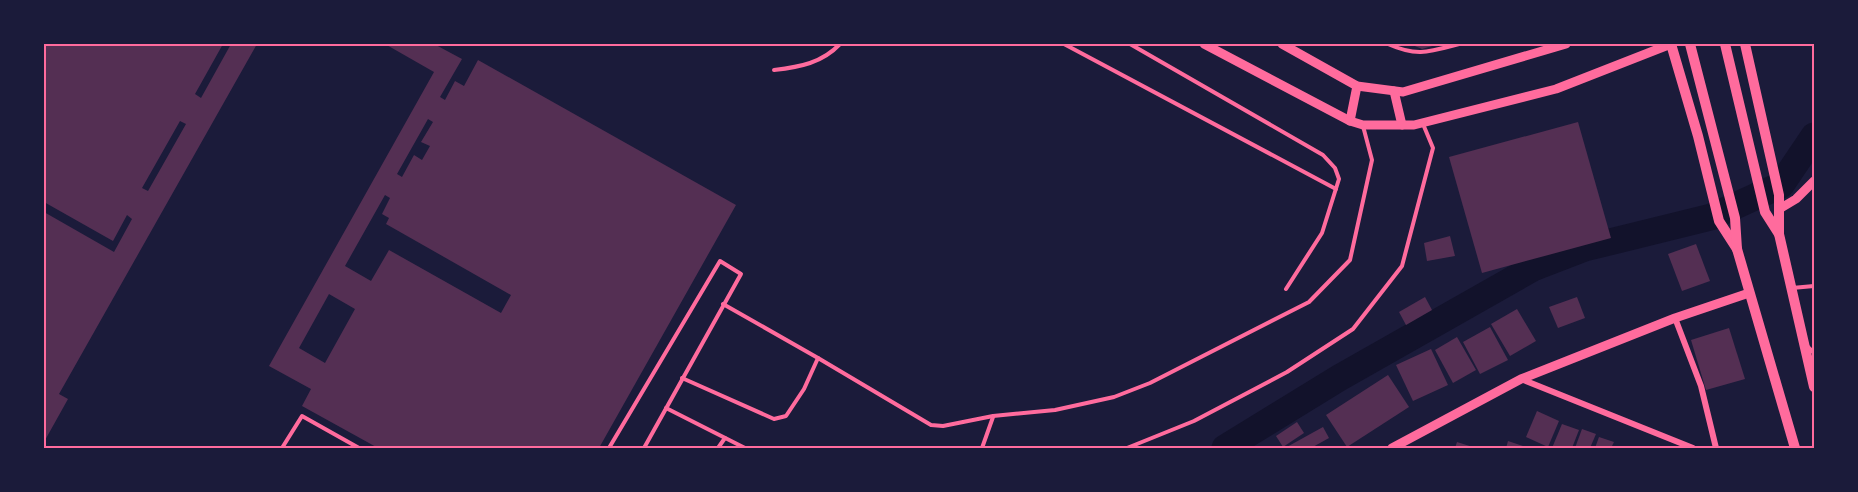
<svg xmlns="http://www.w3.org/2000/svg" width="1858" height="492" font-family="'Noto Sans',sans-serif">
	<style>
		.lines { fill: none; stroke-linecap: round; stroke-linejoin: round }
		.river { stroke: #12122b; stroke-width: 27 }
		.building { fill: #542f53; fill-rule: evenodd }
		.service { stroke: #ff6b9d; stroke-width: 4 }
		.minor { stroke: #ff6b9d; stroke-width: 6 }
		.tertiary { stroke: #ff6b9d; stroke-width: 9 }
		.secondary { stroke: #ff6b9d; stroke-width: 10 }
		.neatline { fill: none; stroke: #ff6b9d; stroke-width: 2 }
	</style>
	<rect width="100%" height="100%" fill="#1b1b3a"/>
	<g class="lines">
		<path class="river" d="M1225,448L1339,378L1533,268L1585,248L1711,217L1781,185L1814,136"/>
	</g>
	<g class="building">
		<path d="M44,44H223L195,94L201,98L231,44H257L59,394L68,399L44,442V212L114,252L132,219L127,215L113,241L44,202ZM180,121L186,124L148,191L142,188Z"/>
		<path d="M385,44H434L462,59L440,97L445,100L455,81L464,86L478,60L736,205L599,448H378L302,406L311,389L269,366L434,72ZM428,119L433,122L421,142L430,146L422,160L414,155L402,177L397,174ZM385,195L390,198L382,214L389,218L386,224L511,295L501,313L389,250L371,281L345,266ZM329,294L355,309L325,363L299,348Z"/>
		<path d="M1410,44H1439L1422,49Z"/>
		<path d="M1578,122L1611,238L1482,273L1449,157Z"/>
		<path d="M1450,236L1455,256L1427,261L1424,243Z"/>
		<path d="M1696,244L1710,281L1682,291L1668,254Z"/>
		<path d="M1425,297L1432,310L1406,325L1399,312Z"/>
		<path d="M1577,297L1585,318L1558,328L1549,307Z"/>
		<path d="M1517,309L1536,341L1510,356L1491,324Z"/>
		<path d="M1490,327L1508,360L1480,374L1463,342Z"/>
		<path d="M1729,328L1745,379L1706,390L1691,340Z"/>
		<path d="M1457,337L1476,370L1453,383L1435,350Z"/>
		<path d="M1431,349L1448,385L1413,401L1396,365Z"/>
		<path d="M1388,375L1409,407L1347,447L1326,415Z"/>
		<path d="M1537,411L1559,421L1548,447L1526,437Z"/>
		<path d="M1297,422L1304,433L1283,447L1276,436Z"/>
		<path d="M1562,424L1579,430L1572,448H1552Z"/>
		<path d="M1323,427L1329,438L1311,448H1285Z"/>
		<path d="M1582,429L1596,434L1590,448H1575Z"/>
		<path d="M1599,437L1614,442L1611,448H1595Z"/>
		<path d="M1508,441L1529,448H1506Z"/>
		<path d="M1457,442L1476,448H1455Z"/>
	</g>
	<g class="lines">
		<g class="service">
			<path d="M1064,44L1336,189"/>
			<path d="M1130,44L1323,155L1335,168L1339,179L1322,233L1286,289"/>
			<path d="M1388,44C1417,57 1429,52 1459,44"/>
			<path d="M774,70C800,67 822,63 840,44"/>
			<path d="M1792,288L1814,286"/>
			<path d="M723,304L818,358"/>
			<path d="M1807,346L1814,353"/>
			<path d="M682,378L774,419L786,416L804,389L818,358L931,425L943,426L993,416L1055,410L1114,397L1150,383L1309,302L1350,260L1372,160L1363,126"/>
			<path d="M666,408L745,448"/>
			<path d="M282,448L302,416L359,448"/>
			<path d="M609,448L720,261L741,274L644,448"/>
			<path d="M718,448L725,438"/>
			<path d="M982,448L993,417"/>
			<path d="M1127,448L1194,421L1287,372L1353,329L1402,266L1433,148L1423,124"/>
		</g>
		<g class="minor">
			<path d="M1675,318L1701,386L1716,448"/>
			<path d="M1521,379L1693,448"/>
		</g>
		<g class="tertiary">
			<path d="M1204,44L1350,121L1363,125H1414L1556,89L1671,44"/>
			<path d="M1282,44L1357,86L1403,92L1566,44"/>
			<path d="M1394,91L1402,125"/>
			<path d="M1350,121L1357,86"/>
			<path d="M1781,208L1796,199L1814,181"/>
			<path d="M1392,448L1521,379L1675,318L1749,293"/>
		</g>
		<g class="secondary">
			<path d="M1671,44L1698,136L1719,221L1737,249"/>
			<path d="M1690,44L1735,218L1737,249L1795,448"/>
			<path d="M1725,44L1765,212L1779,234L1814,387"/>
			<path d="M1745,44L1779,195V234"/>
		</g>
	</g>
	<rect width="1858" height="492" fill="none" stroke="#1b1b3a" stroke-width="90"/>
	<rect x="45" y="45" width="1768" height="402" class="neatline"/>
</svg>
